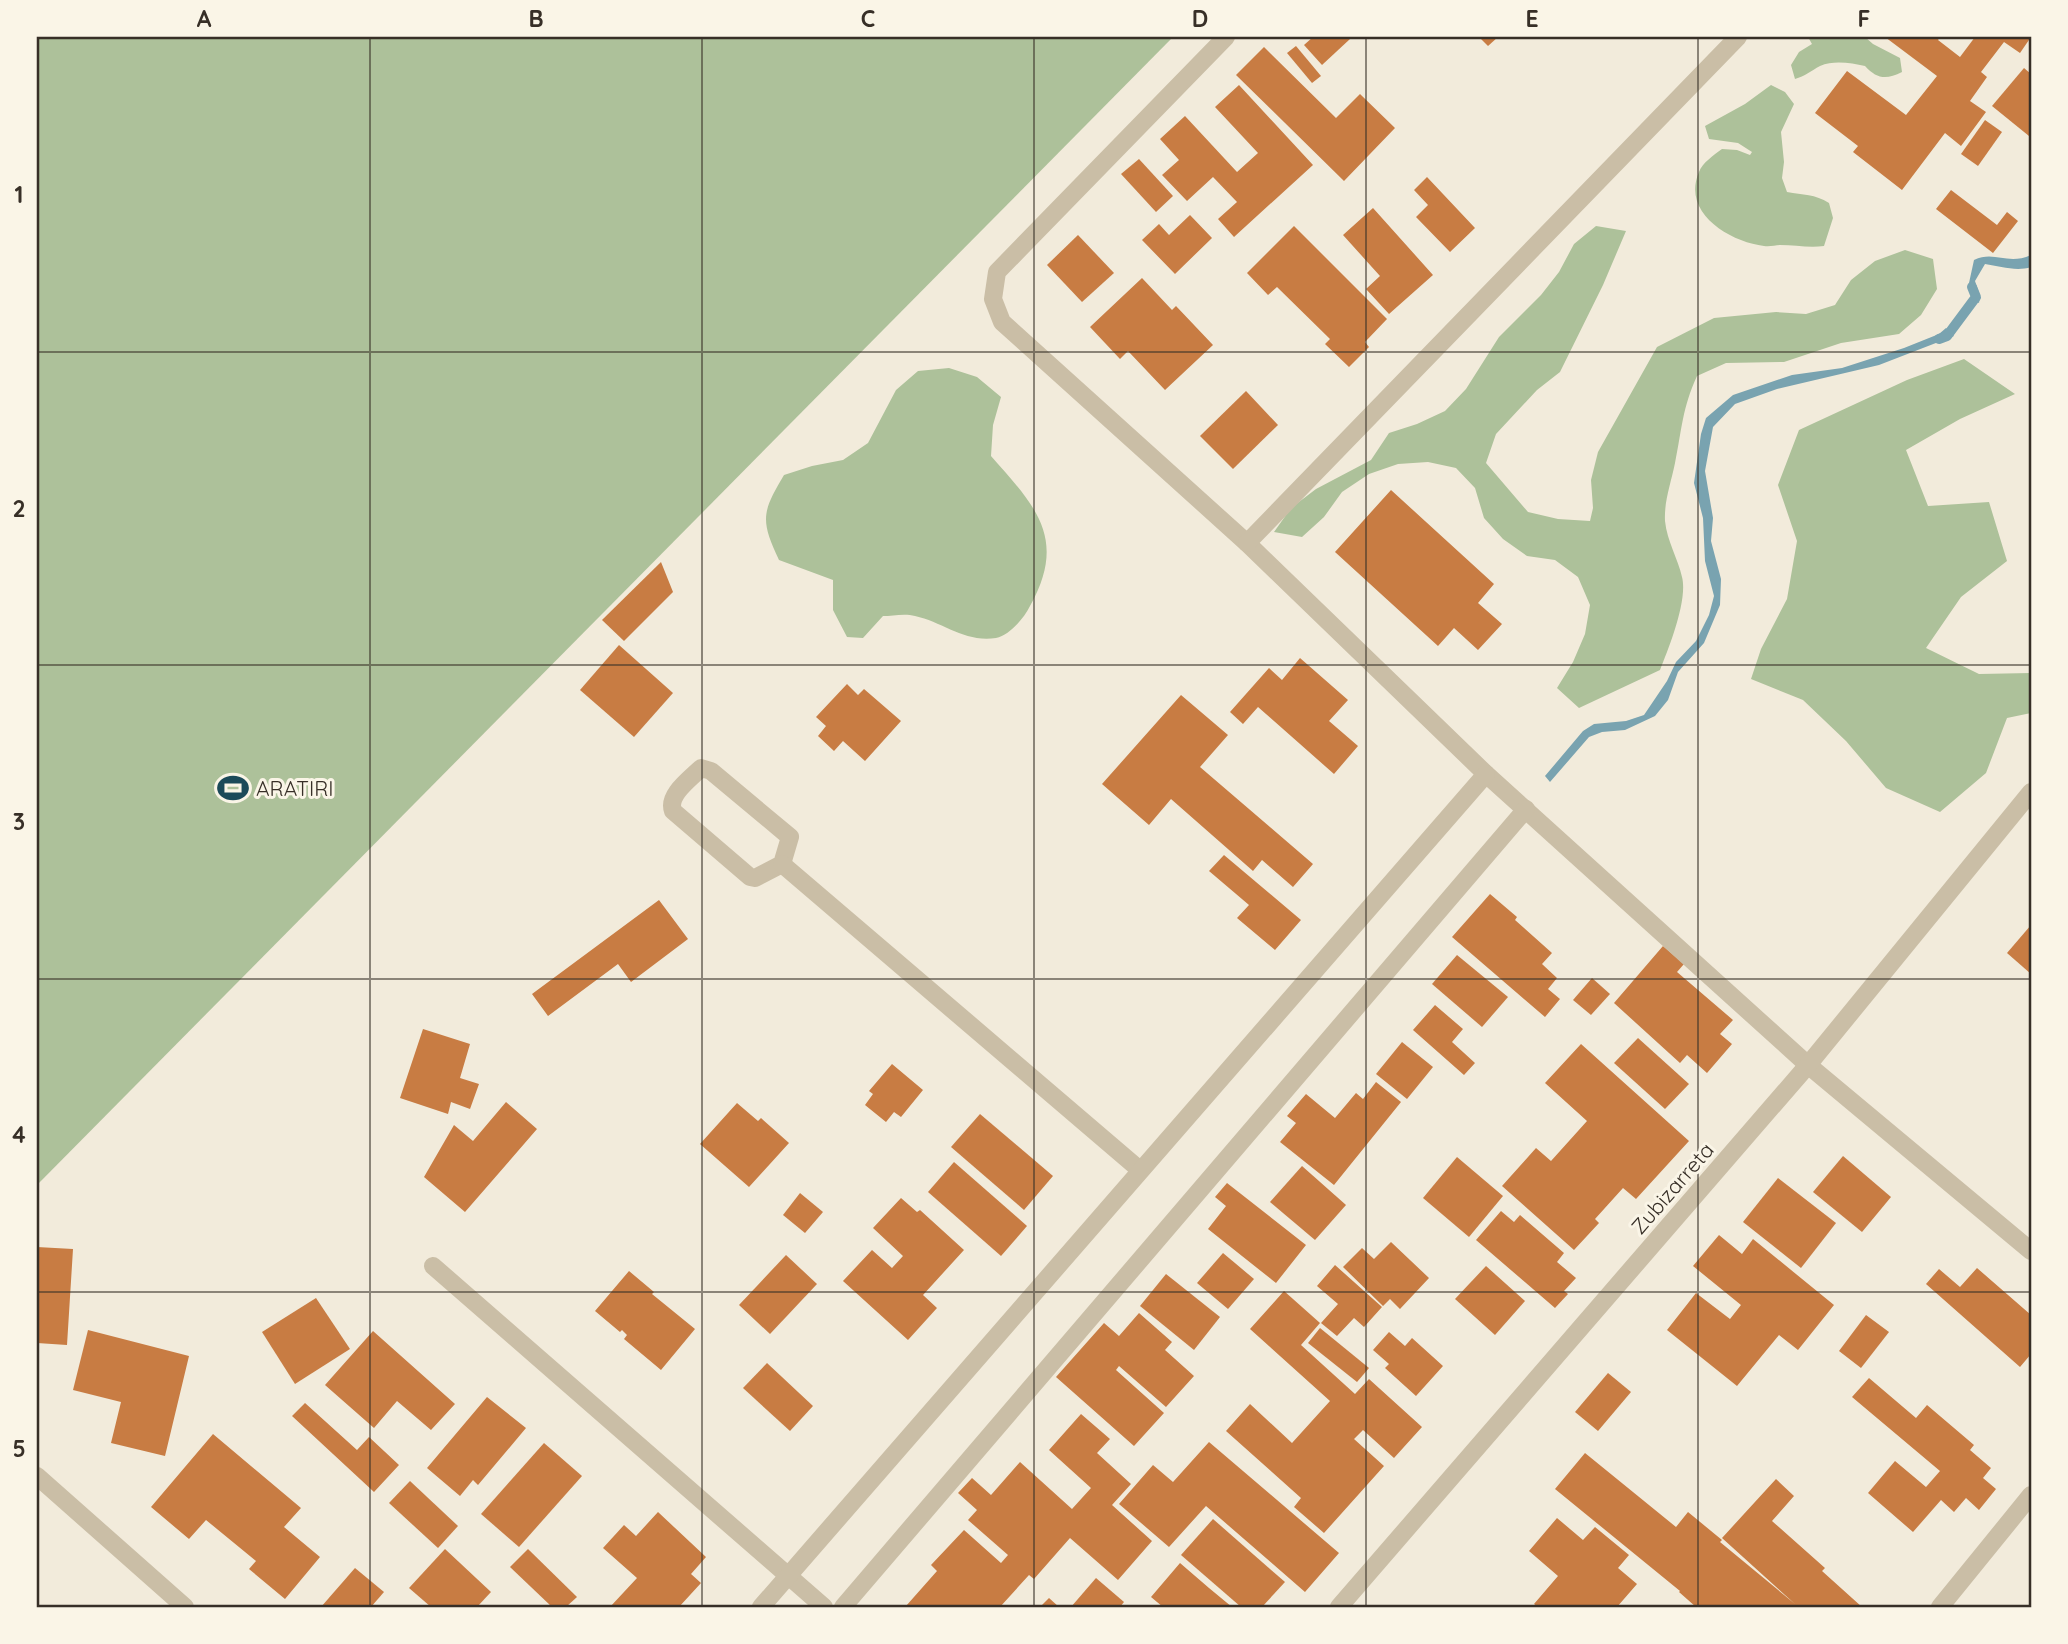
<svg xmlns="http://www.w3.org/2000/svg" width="2068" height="1644" font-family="Quicksand,sans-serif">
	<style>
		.green { fill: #adc19a }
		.water { fill: #79a3b0 }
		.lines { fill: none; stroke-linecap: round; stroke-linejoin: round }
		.stream { stroke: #79a3b0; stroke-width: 10 }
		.building { fill: #c87c43 }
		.minor { stroke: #cabea6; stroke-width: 18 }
		.tertiary { stroke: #cabea6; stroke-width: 18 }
		.grid { fill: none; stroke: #372f27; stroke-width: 2; stroke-opacity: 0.55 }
		.labels { text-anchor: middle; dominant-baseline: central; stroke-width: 6; stroke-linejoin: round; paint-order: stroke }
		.poi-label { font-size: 21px; fill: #372f27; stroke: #faf5e7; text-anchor: start }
		.street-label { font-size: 21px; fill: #372f27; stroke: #faf5e7 }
		.neatline { fill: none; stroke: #372f27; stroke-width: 2.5 }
		.grid-label { font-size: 23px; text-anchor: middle; font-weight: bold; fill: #372f27 }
	</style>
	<rect width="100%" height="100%" fill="#f2ebdb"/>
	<g class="green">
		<path d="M37,37H1173L37,1185Z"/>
		<path d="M1808,37H1865L1873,44L1900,58L1902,72C1886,80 1877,79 1865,66C1851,63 1834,60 1820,66C1811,71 1805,76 1795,79L1791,65L1799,52L1812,44Z"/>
		<path d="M1771,85L1785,92L1794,104L1781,132L1784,162L1782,178L1787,192C1803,195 1815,194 1829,203L1833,218L1824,246C1809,248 1795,245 1780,245C1775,245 1770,247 1764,246C1730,242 1681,213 1699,172C1702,163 1714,155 1722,149L1737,150L1750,155L1752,152L1738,143L1709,139L1705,126L1745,104Z"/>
		<path d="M1596,226L1626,231L1603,285L1560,372L1537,390L1496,434L1486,463L1528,512L1558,519L1590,521L1593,508L1591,480L1598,452L1657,347L1714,318L1776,312L1806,314L1835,305L1851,280L1875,261L1905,250L1933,259L1937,289L1921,315L1899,334L1841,343L1784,362L1726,363L1697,376C1682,409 1682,429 1675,463C1671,483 1664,501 1665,521C1667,541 1678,559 1682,577C1688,600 1669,648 1660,670L1579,708L1557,688L1573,662L1585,634L1590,605L1578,577L1555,560L1527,556L1503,539L1484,518L1475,488L1456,468L1428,462L1398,464L1369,474L1342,492L1324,517L1302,537L1274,532L1291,508L1316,489L1371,460L1389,433L1417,424L1445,411L1466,389L1499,337L1541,295L1559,272L1574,244Z"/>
		<path d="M1964,359L2015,394L1960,419L1906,450L1928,506L1989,502L2007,561L1961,597L1926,648L1979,674L2031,673V713L2007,718L1986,773L1940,812L1886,788L1846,741L1803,700L1751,679L1761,649L1787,599L1797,541L1778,485L1799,430L1907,380Z"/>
		<path d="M949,368L977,377L1001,397L993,425L991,456C1035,506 1068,538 1030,606C1024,618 1010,635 996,638C965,643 943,622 915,616C905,613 892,616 883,616L863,638L847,637L833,610V580L779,560C760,520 762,512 784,475L812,466L843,460L868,443L896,390L918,371Z"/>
	</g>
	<g class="water">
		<path d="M2031,255V267C2016,272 2000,266 1985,264L1975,281L1980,296L1979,303L1972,299L1969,283L1974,260C1995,250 2007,266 2031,255Z"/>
		<path d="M1946,328L1954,336L1879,365L1777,389L1735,404L1713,427L1705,471L1713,518L1711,541L1721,579L1720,605L1704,643L1678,672L1668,700L1655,716L1625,730L1602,732L1589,737L1550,782L1545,776L1583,731L1594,724L1626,721L1644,715L1667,681L1676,662L1696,641L1709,615L1714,596L1705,561L1703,518L1694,483L1701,434L1706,418L1733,395L1792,375L1842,368L1904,348L1939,334Z"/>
	</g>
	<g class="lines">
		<path class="stream" d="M1939,339L1947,336L1976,297L1972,287"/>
	</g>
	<g class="building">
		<path d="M1313,37H1348L1350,39L1322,65L1304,45Z"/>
		<path d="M1479,37H1498L1488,46Z"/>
		<path d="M1885,37H1940L1938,40L1960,57L1975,37H2031L2020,53L2004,42L1981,72L1987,77L1970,101L1986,112L1961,146L1945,133L1902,190L1853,152L1858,146L1815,113L1847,71L1906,115L1937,76Z"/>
		<path d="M1296,46L1321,76L1312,83L1287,53Z"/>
		<path d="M1264,47L1336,118L1360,94L1395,128L1344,181L1236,75Z"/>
		<path d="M2024,68L2031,74V134L2029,136L1992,106Z"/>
		<path d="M1239,85L1313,165L1234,237L1218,219L1237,202L1213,177L1187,201L1162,175L1179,160L1160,139L1185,116L1237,172L1258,153L1215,107Z"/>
		<path d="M1985,120L2002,132L1978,166L1961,154Z"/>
		<path d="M1139,159L1173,196L1156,212L1121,174Z"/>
		<path d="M1427,177L1475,228L1450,252L1416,217L1428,205L1414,190Z"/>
		<path d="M1951,190L1997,225L2007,212L2018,221L1993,253L1936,209Z"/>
		<path d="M1373,208L1433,275L1389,314L1366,289L1380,276L1343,235Z"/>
		<path d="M1190,215L1212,238L1175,274L1142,240L1159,224L1169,235Z"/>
		<path d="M1294,226L1387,319L1365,342L1369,347L1349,367L1325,344L1330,339L1277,287L1268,295L1247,273Z"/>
		<path d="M1078,235L1114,273L1082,302L1047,265Z"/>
		<path d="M1142,278L1172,310L1176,306L1213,345L1165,390L1128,351L1120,359L1090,327Z"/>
		<path d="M1246,391L1278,425L1233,469L1200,436Z"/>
		<path d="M1391,490L1494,584L1478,603L1502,624L1478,650L1454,628L1438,646L1335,552Z"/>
		<path d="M661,562L673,592L624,641L602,620Z"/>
		<path d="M619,645L673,693L634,737L580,690Z"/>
		<path d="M1300,658L1348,700L1329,721L1358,746L1334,774L1258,707L1243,724L1230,712L1269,668L1282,680Z"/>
		<path d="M847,684L858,695L864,689L901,721L865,761L843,741L834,751L818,736L826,726L816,717Z"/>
		<path d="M1181,695L1228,735L1200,767L1313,864L1293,887L1262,860L1253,871L1171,799L1149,825L1102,784Z"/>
		<path d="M1224,855L1301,920L1275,950L1237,918L1249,905L1209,871Z"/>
		<path d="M1490,894L1517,917L1515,920L1552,953L1542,964L1557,978L1548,989L1560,999L1545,1017L1452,937Z"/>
		<path d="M659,900L688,939L631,982L618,964L548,1016L532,994Z"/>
		<path d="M2031,925V974L2007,953Z"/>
		<path d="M1663,946L1684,964L1677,972L1733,1020L1720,1034L1732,1044L1707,1073L1687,1055L1680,1063L1614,1003Z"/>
		<path d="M1457,955L1508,997L1482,1027L1432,984Z"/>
		<path d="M1592,978L1610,994L1591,1015L1573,1000Z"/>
		<path d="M1435,1005L1463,1029L1452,1042L1475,1063L1464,1075L1413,1030Z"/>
		<path d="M423,1029L470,1044L460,1078L479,1084L470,1109L451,1102L448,1114L400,1098Z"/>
		<path d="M1638,1038L1689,1084L1665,1109L1614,1063Z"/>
		<path d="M1402,1042L1433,1067L1407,1099L1376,1074Z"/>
		<path d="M1581,1044L1689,1141L1636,1199L1623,1188L1595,1219L1599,1223L1574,1250L1502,1186L1536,1148L1551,1161L1587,1121L1545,1083Z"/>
		<path d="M892,1064L923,1090L901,1117L894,1112L886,1122L865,1105L873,1094L869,1091Z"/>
		<path d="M1376,1082L1401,1102L1334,1185L1280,1142L1296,1123L1287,1116L1306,1094L1335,1118L1356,1093L1363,1099Z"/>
		<path d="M506,1102L537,1129L465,1212L424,1177L454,1125L473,1141Z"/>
		<path d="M737,1103L758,1121L761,1118L789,1143L749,1187L700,1144Z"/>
		<path d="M980,1114L1053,1176L1024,1210L951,1147Z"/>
		<path d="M1843,1156L1891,1197L1862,1232L1813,1192Z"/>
		<path d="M1457,1157L1503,1196L1469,1237L1423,1198Z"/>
		<path d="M954,1162L1027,1226L1001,1256L928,1192Z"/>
		<path d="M1302,1166L1346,1205L1315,1240L1270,1202Z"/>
		<path d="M1778,1178L1836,1223L1801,1268L1743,1222Z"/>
		<path d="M1227,1183L1306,1245L1276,1283L1208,1229L1226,1206L1215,1197Z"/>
		<path d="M800,1193L823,1212L805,1233L783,1215Z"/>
		<path d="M901,1198L917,1212L920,1210L964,1250L923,1295L937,1308L908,1340L843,1281L872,1250L892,1268L903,1256L873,1228Z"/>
		<path d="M1501,1211L1514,1222L1520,1215L1564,1253L1557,1262L1576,1278L1564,1291L1568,1294L1555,1308L1476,1240Z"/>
		<path d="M1719,1235L1742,1254L1753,1239L1834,1305L1798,1350L1779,1335L1737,1386L1667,1330L1696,1293L1730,1319L1741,1305L1693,1266Z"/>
		<path d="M1391,1242L1429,1278L1400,1309L1390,1299L1383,1306L1343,1267L1362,1248L1374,1259Z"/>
		<path d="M37,1247L73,1249L67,1345L37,1343Z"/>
		<path d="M1223,1253L1254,1279L1228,1309L1197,1283Z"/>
		<path d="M786,1255L817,1284L770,1334L739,1305Z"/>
		<path d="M1335,1265L1382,1307L1364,1327L1354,1318L1337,1336L1321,1323L1338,1304L1317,1286Z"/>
		<path d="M1486,1266L1525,1301L1495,1335L1455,1299Z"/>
		<path d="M1977,1268L2031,1315V1354L2020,1367L1926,1284L1939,1269L1960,1287Z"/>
		<path d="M629,1271L654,1292L652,1294L695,1329L661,1370L624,1339L627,1335L622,1330L620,1332L595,1311Z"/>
		<path d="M1166,1274L1220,1317L1194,1350L1140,1306Z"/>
		<path d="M1284,1291L1320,1323L1301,1345L1355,1394L1369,1379L1422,1427L1394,1458L1363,1430L1354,1439L1384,1466L1324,1533L1294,1507L1301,1498L1226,1431L1250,1404L1292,1443L1330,1401L1250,1329Z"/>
		<path d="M316,1298L350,1349L295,1384L262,1332Z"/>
		<path d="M1139,1313L1172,1342L1165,1350L1194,1376L1166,1407L1119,1366L1116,1370L1164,1413L1134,1446L1056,1377L1104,1323L1119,1336Z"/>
		<path d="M1866,1315L1889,1332L1861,1368L1839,1351Z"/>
		<path d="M1320,1328L1369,1368L1357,1382L1308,1343Z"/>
		<path d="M88,1330L189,1356L165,1456L111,1443L121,1402L73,1390Z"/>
		<path d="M373,1331L455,1404L431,1430L397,1401L374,1428L325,1385Z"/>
		<path d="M1389,1332L1405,1346L1412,1338L1443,1366L1416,1396L1385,1368L1389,1364L1373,1350Z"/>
		<path d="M767,1363L813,1406L790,1431L743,1388Z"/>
		<path d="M1608,1373L1631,1392L1598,1431L1575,1412Z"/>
		<path d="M1869,1378L1916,1418L1927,1405L1974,1445L1970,1450L1991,1468L1983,1478L1996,1489L1979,1510L1966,1498L1954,1512L1941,1500L1913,1532L1868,1493L1895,1461L1926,1487L1940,1471L1852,1397Z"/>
		<path d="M487,1397L526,1428L478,1485L473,1480L460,1496L427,1468Z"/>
		<path d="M305,1403L357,1450L369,1437L399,1465L374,1492L292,1416Z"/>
		<path d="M1081,1414L1110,1439L1097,1453L1131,1484L1112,1505L1152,1541L1118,1580L1070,1538L1034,1579L1029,1575L1000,1607L906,1606L937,1571L931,1565L964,1530L1001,1563L1008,1555L968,1520L977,1510L958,1493L972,1478L991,1495L1020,1462L1072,1509L1091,1488L1049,1450Z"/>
		<path d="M213,1434L301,1508L284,1527L320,1557L285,1599L249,1569L256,1561L206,1520L189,1539L151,1507Z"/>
		<path d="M1209,1442L1339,1553L1305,1592L1206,1506L1169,1547L1119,1504L1153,1465L1173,1482Z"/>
		<path d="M544,1443L582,1476L519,1547L481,1514Z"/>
		<path d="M1585,1453L1676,1527L1688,1512L1722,1540L1720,1542L1795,1604L1722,1538L1776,1479L1794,1496L1772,1521L1825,1568L1822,1571L1862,1607L1797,1605L1696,1607L1679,1592L1680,1591L1555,1489Z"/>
		<path d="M410,1481L458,1526L438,1548L389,1503Z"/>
		<path d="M658,1512L706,1557L691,1574L701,1583L679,1607H610L637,1578L603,1548L624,1525L636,1536Z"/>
		<path d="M1557,1518L1583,1540L1595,1527L1629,1555L1618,1568L1637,1584L1617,1607H1538L1534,1604L1558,1576L1529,1551Z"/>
		<path d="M1213,1519L1285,1582L1262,1607H1241L1181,1555Z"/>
		<path d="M445,1549L491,1592L477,1607H431L409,1588Z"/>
		<path d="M528,1549L577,1597L566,1607H552L510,1567Z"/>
		<path d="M1180,1563L1209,1588L1232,1607H1163L1151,1597Z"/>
		<path d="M355,1568L384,1592L371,1607H321Z"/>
		<path d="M1096,1578L1124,1602L1120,1607H1071Z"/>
		<path d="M1049,1598L1059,1607H1040Z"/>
	</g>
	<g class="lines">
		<g class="minor">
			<path d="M1226,37L997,272L993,299L1002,322L1247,543L1486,774L1808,1065L2031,1251"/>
			<path d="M1247,543L1738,37"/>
			<path d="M701,768L711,771L790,837L782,864L755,878L750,877L673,811C667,795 690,779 701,768Z"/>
			<path d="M782,864L1140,1170"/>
			<path d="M433,1266L824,1607"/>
			<path d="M37,1476L185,1607"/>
			<path d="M761,1607L1486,774"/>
			<path d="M843,1607L1526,809"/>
			<path d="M1339,1607L1808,1065L2031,792"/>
		</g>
		<path class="tertiary" d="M1940,1607L2031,1495"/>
	</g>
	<path class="grid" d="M370,37V1607M702,37V1607M1034,37V1607M1366,37V1607M1698,37V1607M37,352H2031M37,665H2031M37,979H2031M37,1292H2031"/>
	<defs>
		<symbol id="stadium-bare" viewBox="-9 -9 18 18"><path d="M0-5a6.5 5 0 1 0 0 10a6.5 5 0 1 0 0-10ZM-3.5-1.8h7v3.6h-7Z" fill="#1c4a59" stroke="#faf5e7" stroke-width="2.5" paint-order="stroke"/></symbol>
	</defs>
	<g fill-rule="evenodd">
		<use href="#stadium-bare" x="211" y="766" width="44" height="44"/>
	</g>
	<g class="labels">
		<g class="poi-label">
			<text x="256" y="788">ARATIRI</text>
		</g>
		<g class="street-label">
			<text transform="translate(1672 1188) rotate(-49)">Zubizarreta</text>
		</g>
	</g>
	<rect width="2068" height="1644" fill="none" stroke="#faf5e7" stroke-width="77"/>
	<rect x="38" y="38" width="1992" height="1568" class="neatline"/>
	<g class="grid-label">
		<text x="204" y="27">A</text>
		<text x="536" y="27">B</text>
		<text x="868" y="27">C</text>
		<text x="1200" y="27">D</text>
		<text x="1532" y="27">E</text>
		<text x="1864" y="27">F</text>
		<text x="19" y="203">1</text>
		<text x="19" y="517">2</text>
		<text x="19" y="830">3</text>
		<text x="19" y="1143">4</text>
		<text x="19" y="1457">5</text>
	</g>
</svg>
